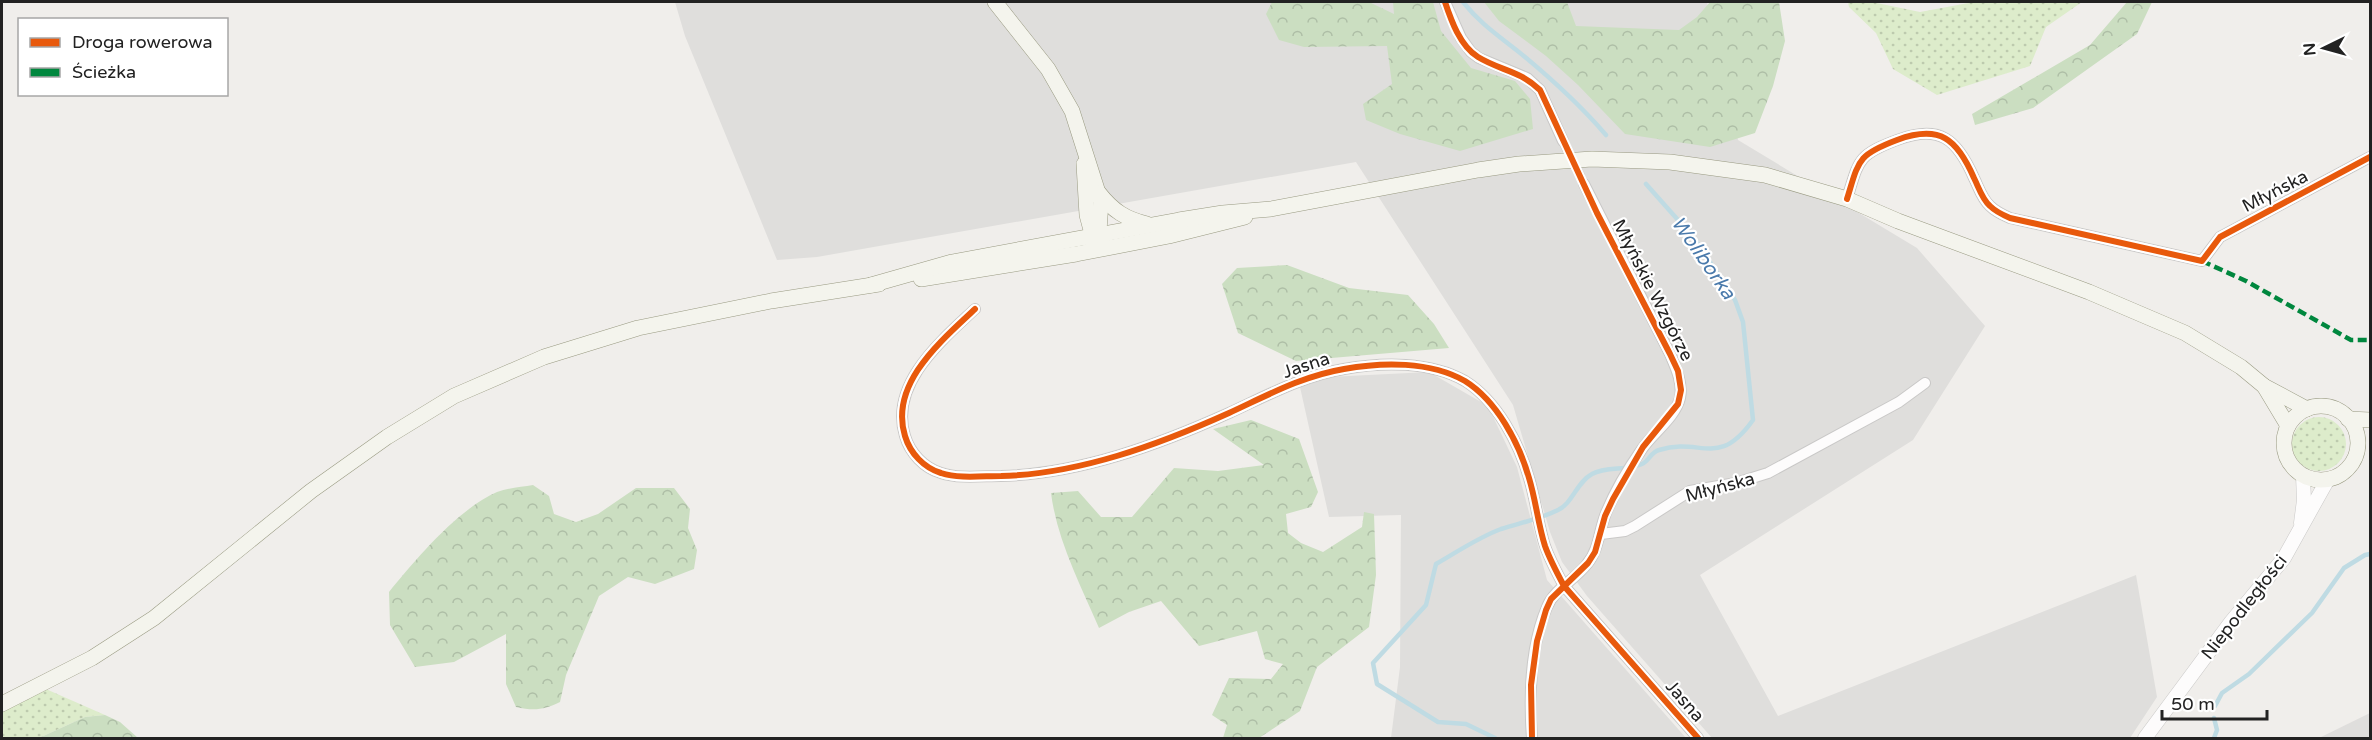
<svg xmlns="http://www.w3.org/2000/svg" width="2372" height="740" font-family="'Varela Round',sans-serif">
	<style>
		.residential { fill: #dfdedc }
		.grass { fill: url(#grass-dots) }
		.forest { fill: url(#forest-crowns) }
		.lines { fill: none; stroke-linecap: round; stroke-linejoin: round }
		.stream { stroke: #bfdbe3; stroke-width: 4.5 }
		.minor-tunnel { stroke: #c7c5c3; stroke-width: 10; stroke-dasharray: 10 5; stroke-linecap: butt }
		.minor-casing { stroke: #c9c8c7; stroke-width: 12 }
		.tertiary-casing { stroke: #c9c8c7; stroke-width: 15 }
		.secondary-casing { stroke: #999a82; stroke-width: 16 }
		.minor { stroke: #fdfcfc; stroke-width: 10 }
		.tertiary { stroke: #fdfcfc; stroke-width: 14 }
		.secondary { stroke: #f4f4ed; stroke-width: 15 }
		.quiet { stroke: #00873e; stroke-width: 4.5; stroke-dasharray: 9 4.5; stroke-linecap: butt }
		.cycleway-casing { stroke: #fff; stroke-width: 10 }
		.cycleway { stroke: #e8590c; stroke-width: 6 }
		.labels { text-anchor: middle; dominant-baseline: central; stroke-width: 4.5; stroke-linejoin: round; paint-order: stroke }
		.street-label { font-size: 18px; fill: #222; stroke: #fff }
		.water-label { font-size: 20px; font-style: italic; fill: #4a7aab; stroke: #fff }
	</style>
	<defs>
		<pattern id="grass-dots" width="8" height="8" patternUnits="userSpaceOnUse" patternTransform="scale(1.5)"><rect width="8" height="8" fill="#ddeccb"/><path d="M2 2h.1M6 6h.1" fill="none" stroke="#bdcaae" stroke-width="1.8" stroke-linecap="round"/></pattern>
		<pattern id="forest-crowns" width="20" height="18" patternUnits="userSpaceOnUse" patternTransform="scale(1.5)"><rect width="20" height="18" fill="#cbdec1"/><path d="M2 6a3 3 0 1 1 6 0M12 15a3 3 0 1 1 6 0" fill="none" stroke="#aebea6"/></pattern>
	</defs>
	<rect width="100%" height="100%" fill="#f0eeeb"/>
	<g class="residential">
		<path d="M675,2H1707L1738,140L1917,248L1985,326L1913,440L1700,575L1778,716L2136,575L2157,697L2130,738H1712L1587,596L1562,562L1550,532L1513,405L1356,162L817,257L777,260L685,36Z"/>
		<path d="M1429,372L1488,406L1517,467L1547,580L1686,738H1391L1400,667L1401,515L1329,517L1300,387L1328,377Z"/>
		<path d="M2370,713V738H2319Z"/>
	</g>
	<g class="grass">
		<path d="M1848,2H1872L1920,12L1974,2H2082L2046,27L2030,66L1937,95L1893,69L1876,33L1849,7Z"/>
		<circle cx="2319" cy="444" r="27"/>
		<path d="M39,686L105,715L85,717L39,738H2V704Z"/>
	</g>
	<g class="forest">
		<path d="M1272,2H1369L1394,14L1393,2H1433L1441,31L1471,68L1515,81L1530,99L1533,129L1460,151L1400,134L1366,120L1363,104L1392,84L1387,46L1304,47L1279,40L1266,14Z"/>
		<path d="M1484,2H1567L1576,26L1679,30L1697,17L1710,2H1779L1785,41L1773,86L1755,133L1710,147L1625,134L1578,85L1546,56L1499,21Z"/>
		<path d="M2127,2H2152L2137,34L2033,108L1975,125L1972,114L2090,45Z"/>
		<path d="M1287,265L1349,288L1408,295L1434,324L1449,348L1296,361L1238,333L1222,284L1237,268Z"/>
		<path d="M1251,420L1299,439L1318,492L1311,507L1286,514L1288,533L1301,543L1323,552L1362,527L1364,512L1374,514L1376,575L1369,627L1317,667L1300,711L1259,738H1223L1227,725L1212,715L1229,678L1271,679L1283,664L1265,659L1257,631L1199,646L1161,601L1129,612L1099,628C1080,584 1057,540 1051,493L1078,491L1101,517H1132L1174,468L1218,471L1264,465L1213,429Z"/>
		<path d="M533,485L549,496L554,514L576,522L598,514L636,488H674L690,509L688,528L697,550L694,569L655,584L628,577L599,596L566,675L560,702C544,710 534,711 516,707L506,684V634L454,662L415,667L390,625L389,592C416,559 458,509 497,492C508,488 522,487 533,485Z"/>
		<path d="M105,715L120,722L138,738H39L85,717Z"/>
	</g>
	<g class="lines">
		<g class="stream">
			<path d="M1463,2C1483,27 1501,37 1525,57C1555,82 1581,106 1606,135"/>
			<path d="M2215,706L2222,693L2249,674L2312,613L2344,568L2365,555L2370,554"/>
			<path d="M2214,718L2217,730L2214,738"/>
			<path d="M1495,738L1466,724L1438,722L1377,684L1373,663L1426,605L1436,564C1457,552 1479,537 1501,529C1520,523 1540,519 1558,510C1572,504 1577,482 1592,474C1606,466 1627,471 1642,464C1649,461 1651,452 1659,450C1702,437 1718,469 1753,420L1743,322L1735,300L1694,238L1646,184"/>
		</g>
		<path class="minor-tunnel" d="M1563,141L1584,184"/>
		<defs>
			<g id="minor">
				<path d="M1445,2L1461,38L1471,52L1479,58L1527,78L1540,90L1563,141"/>
				<path d="M1847,199C1859,160 1857,155 1897,140C1940,124 1957,139 1974,178C1979,188 1982,199 1990,206C1996,212 2003,215 2010,218L2202,261L2220,237L2370,157"/>
				<path d="M975,309C941,341 889,384 905,436C910,453 924,468 941,473C959,479 982,476 1001,476C1079,474 1158,445 1229,413C1266,396 1302,376 1344,369C1382,362 1430,361 1465,381C1497,401 1519,443 1529,478C1536,501 1538,524 1545,546C1550,560 1557,573 1564,586L1698,738"/>
				<path d="M1601,534L1625,531L1635,526L1690,491L1736,483L1768,473L1899,402L1925,383"/>
				<path d="M1532,738C1529,697 1530,647 1547,607C1554,589 1575,580 1587,564C1599,550 1599,530 1606,513C1615,491 1628,469 1642,449C1653,433 1675,418 1680,398C1683,383 1676,368 1670,354L1584,184"/>
			</g>
			<g id="tertiary">
				<path d="M2301,523L2304,500L2303,476"/>
				<path d="M2145,738L2231,622L2284,558L2328,479"/>
			</g>
			<g id="secondary">
				<path d="M995,2L1048,69L1072,111L1101,202L1099,231L1091,240"/>
				<path d="M1084,164L1087,215L1091,230L1102,239"/>
				<path d="M1099,193C1113,211 1126,219 1147,224"/>
				<path d="M921,279L1076,254L1169,236L1245,217"/>
				<path d="M871,285L952,262L1179,220L1223,213L1271,209L1478,170L1519,164L1592,159L1670,162L1765,175L1847,199L1898,221L2089,292L2185,333L2241,367L2264,386L2307,409"/>
				<path d="M2264,386L2288,426"/>
				<circle cx="2321" cy="443" r="37"/>
				<path d="M2348,419L2370,420"/>
				<path d="M2,704L92,658L154,618L311,491L387,437L454,396L544,357L638,328L771,301L879,284"/>
			</g>
		</defs>
		<use href="#minor" class="minor-casing"/>
		<use href="#tertiary" class="tertiary-casing"/>
		<use href="#secondary" class="secondary-casing"/>
		<use href="#minor" class="minor"/>
		<use href="#tertiary" class="tertiary"/>
		<use href="#secondary" class="secondary"/>
		<path class="quiet" d="M2202,261L2246,281L2351,340H2370"/>
		<defs>
			<g id="cycleway">
				<path d="M1445,2C1451,20 1460,46 1478,57C1501,71 1519,70 1540,90L1597,213L1670,354L1678,371L1681,390L1678,404L1643,447L1613,499L1605,516L1595,552L1588,563L1551,599L1546,610L1537,641L1531,685L1532,738"/>
				<path d="M1847,199C1859,160 1857,155 1897,140C1940,124 1957,139 1974,178C1979,188 1982,199 1990,206C1996,212 2003,215 2010,218L2202,261L2220,237L2370,157"/>
				<path d="M975,309C941,341 889,384 905,436C910,453 924,468 941,473C959,479 982,476 1001,476C1079,474 1158,445 1229,413C1266,396 1302,376 1344,369C1382,362 1430,361 1465,381C1497,401 1519,443 1529,478C1536,501 1538,524 1545,546C1550,560 1557,573 1564,586L1698,738"/>
			</g>
		</defs>
		<use href="#cycleway" class="cycleway-casing"/>
		<use href="#cycleway" class="cycleway"/>
	</g>
	<g class="labels">
		<g class="street-label">
			<text transform="translate(2275 191) rotate(-27)">Młyńska</text>
			<text transform="translate(1653 290) rotate(63)">Młyńskie Wzgórze</text>
			<text transform="translate(1306 365) rotate(-18)">Jasna</text>
			<text transform="translate(1720 487) rotate(-15)">Młyńska</text>
			<text transform="translate(2244 607) rotate(-52)">Niepodległości</text>
			<text transform="translate(1685 701) rotate(49)">Jasna</text>
		</g>
		<g class="water-label">
			<text transform="translate(1703 258) rotate(55)">Woliborka</text>
		</g>
	</g>
	<rect width="2372" height="740" fill="none" stroke="#222222" stroke-width="6"/>
	<rect x="18" y="18" width="210" height="78" fill="#ffffff" stroke="#a7a7a7" stroke-width="1.5"/>
	<rect x="30" y="38" width="30" height="9" fill="#e8590c" stroke="#a7a7a7" stroke-width="1.5"/>
	<text x="72" y="48" font-size="18" fill="#222222">Droga rowerowa</text>
	<rect x="30" y="68" width="30" height="9" fill="#00873e" stroke="#a7a7a7" stroke-width="1.5"/>
	<text x="72" y="78" font-size="18" fill="#222222">Ścieżka</text>
	<g transform="translate(2324 48) rotate(265)" stroke="#ffffff" stroke-width="4.5" paint-order="stroke">
	<path d="M0-4.5L10 22L0 15L-10 22Z" fill="#222222"/>
	<text y="-9" font-size="16" font-weight="bold" text-anchor="middle" fill="#222222">N</text>
	</g>
	<path d="M2162 710v9h105v-9" fill="none" stroke="#222222" stroke-width="3"/>
	<text x="2171" y="710" font-size="18" fill="#222222" stroke="#ffffff" stroke-width="4.5" paint-order="stroke">50 m</text>
</svg>
